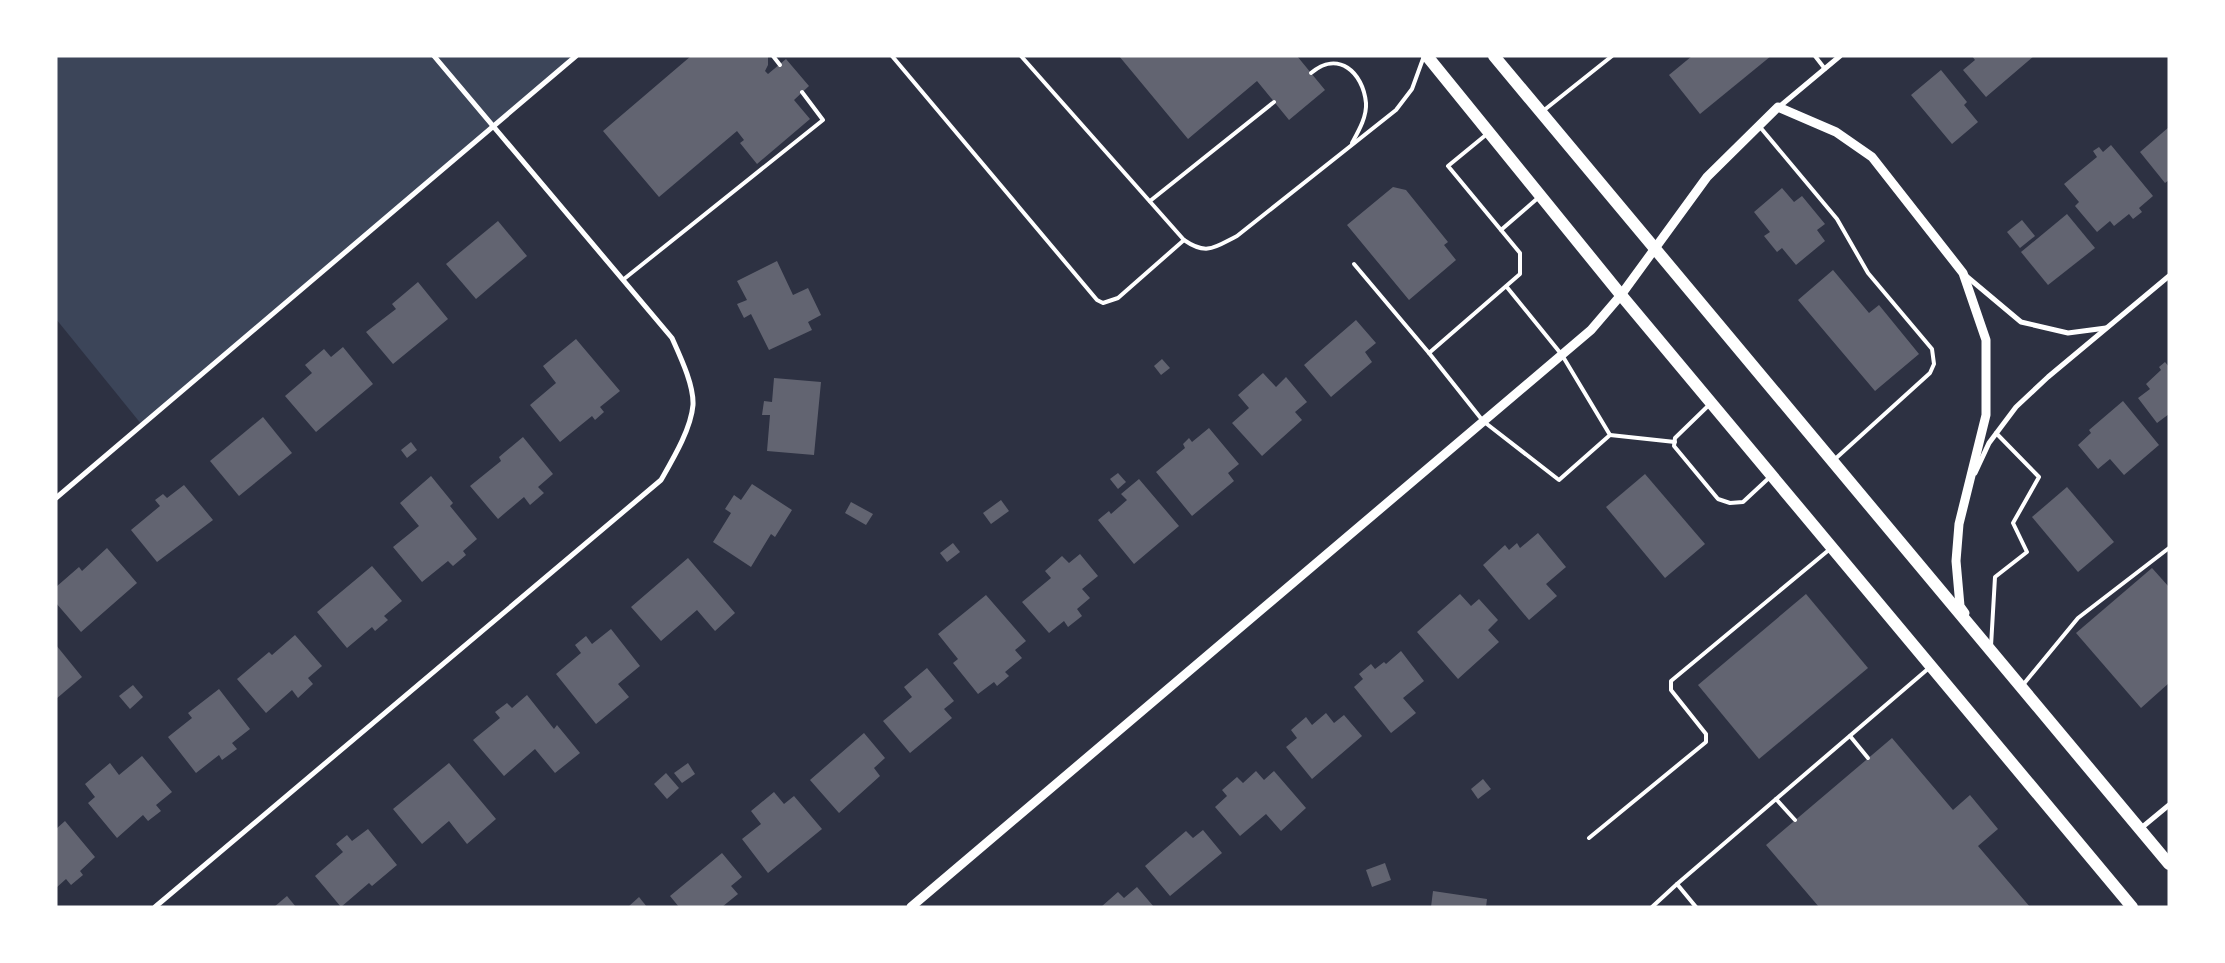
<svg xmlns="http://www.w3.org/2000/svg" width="2225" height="963" font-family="Inter,sans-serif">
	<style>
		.green { fill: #3c4559 }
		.building { fill: #626471 }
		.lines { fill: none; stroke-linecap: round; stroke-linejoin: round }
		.service { stroke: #fff; stroke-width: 4 }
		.minor { stroke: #fff; stroke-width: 5 }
		.tertiary { stroke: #fff; stroke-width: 9 }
		.primary { stroke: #fff; stroke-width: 12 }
	</style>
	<rect width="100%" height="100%" fill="#2d3142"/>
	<path class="green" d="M56,56H576L142,425L56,319Z"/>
	<g class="building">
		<path d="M691,56H768V65L765,71L768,74L786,59L809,86L794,100L810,119L757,164L740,143L744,140L737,131L659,197L603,131Z"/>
		<path d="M1119,56H1297L1325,90L1289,120L1257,81L1188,139Z"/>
		<path d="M1692,56H1771L1700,114L1669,75Z"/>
		<path d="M1972,56H2034L1986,97L1963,70L1975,60Z"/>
		<path d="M1941,70L1967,102L1964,105L1978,122L1952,144L1911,95Z"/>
		<path d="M2169,127V180L2165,183L2140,152Z"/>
		<path d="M2111,145L2153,196L2139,208L2142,212L2133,219L2129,214L2114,226L2110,221L2097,232L2075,206L2079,202L2064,184L2097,157L2093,151L2099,147L2103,152Z"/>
		<path d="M1393,187L1406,190L1448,242L1444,245L1456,260L1409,300L1347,225Z"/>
		<path d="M1782,188L1794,202L1802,196L1825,224L1817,230L1825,241L1796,265L1782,248L1777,252L1764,236L1770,232L1754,212Z"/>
		<path d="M2067,214L2095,248L2048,285L2021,252Z"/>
		<path d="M2022,220L2035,236L2020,248L2007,232Z"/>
		<path d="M498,221L527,256L476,299L446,264Z"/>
		<path d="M777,261L793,295L808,288L821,315L808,322L812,330L769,350L751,314L744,318L737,304L747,300L737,281Z"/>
		<path d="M1833,270L1869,313L1879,305L1919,354L1875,391L1798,300Z"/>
		<path d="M418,282L448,319L393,364L366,332L396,309L392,304Z"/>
		<path d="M1356,320L1376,343L1365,352L1372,362L1331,397L1304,365Z"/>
		<path d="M576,339L620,391L600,407L604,412L595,420L592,416L560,442L530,405L556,383L543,366Z"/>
		<path d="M343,347L373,384L316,432L285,396L312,373L305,365L324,349L331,357Z"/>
		<path d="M1162,359L1170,368L1161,375L1154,366Z"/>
		<path d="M2165,362L2169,367V414L2157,423L2138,398L2150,389L2146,384L2161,370L2159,367Z"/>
		<path d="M1263,373L1276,387L1286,377L1307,402L1295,412L1302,420L1262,456L1232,423L1249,408L1238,395Z"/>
		<path d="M774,378L821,382L814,455L767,451L770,415H762L764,401L772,402Z"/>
		<path d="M2123,401L2159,445L2124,475L2110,459L2098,469L2078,445L2091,433L2089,430Z"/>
		<path d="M263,417L292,453L239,496L210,461Z"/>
		<path d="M1209,428L1239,464L1228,473L1234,481L1192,516L1156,472L1185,448L1183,444L1189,438L1192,442Z"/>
		<path d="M523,437L553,474L538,487L544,493L530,505L524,497L498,519L470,486L501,461L499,457Z"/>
		<path d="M411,442L417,450L407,458L401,450Z"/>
		<path d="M1118,473L1126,482L1118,489L1110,479Z"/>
		<path d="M1645,474L1705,544L1665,578L1606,507Z"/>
		<path d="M431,476L453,503L450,506L477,539L463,551L466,555L453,566L448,561L422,582L393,547L419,526L400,503Z"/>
		<path d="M1139,479L1179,526L1134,564L1098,520L1109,511L1111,514L1127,500L1121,494Z"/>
		<path d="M752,484L792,510L775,537L771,534L751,567L713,542L731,513L725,509L734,495L741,500Z"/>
		<path d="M184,485L213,520L157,562L131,530L160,506L155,500L163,494L167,498Z"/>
		<path d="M2067,487L2114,542L2078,572L2032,517Z"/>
		<path d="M1001,500L1009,511L991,524L983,513Z"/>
		<path d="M851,502L873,514L866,525L845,513Z"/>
		<path d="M1538,533L1566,567L1546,584L1557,596L1529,620L1483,565L1505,545L1509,550L1517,543L1520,548Z"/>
		<path d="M953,543L960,552L947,562L940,553Z"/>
		<path d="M107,548L137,583L81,632L56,603V587L79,567L82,571Z"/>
		<path d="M1080,554L1098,576L1082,589L1090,598L1077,609L1082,616L1068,627L1064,621L1049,633L1022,602L1051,578L1045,571L1062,556L1069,563Z"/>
		<path d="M688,558L735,613L715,631L697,610L661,641L631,607Z"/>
		<path d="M372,566L402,601L384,616L388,620L375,631L372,627L347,648L317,612Z"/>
		<path d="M2152,568L2169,587V683L2141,708L2076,633Z"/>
		<path d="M1460,594L1471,606L1479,599L1498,620L1488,630L1499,642L1458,679L1417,632Z"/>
		<path d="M1806,594L1868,668L1759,759L1698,685Z"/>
		<path d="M986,595L1026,641L1015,650L1022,658L1005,672L1009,676L997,686L994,682L978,694L953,663L958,659L938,634Z"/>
		<path d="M611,629L640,666L618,684L629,697L596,724L556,674L581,653L575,645L586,636L592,644Z"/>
		<path d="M295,635L322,666L308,678L313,684L298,698L292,690L266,713L237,679L269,652L272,655Z"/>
		<path d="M56,645L82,677L56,699Z"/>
		<path d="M1401,651L1424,681L1403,698L1416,713L1391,733L1354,687L1363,679L1359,674L1371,664L1375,669L1384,662L1386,664Z"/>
		<path d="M927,668L954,701L944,709L952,718L910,753L883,721L912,697L904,687Z"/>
		<path d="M133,685L143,697L130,709L119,696Z"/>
		<path d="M219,689L250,729L232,743L237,749L222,760L219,755L196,773L168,737L192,718L188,713Z"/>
		<path d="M527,695L554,729L557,725L580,753L555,773L535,749L504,776L473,740L500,718L495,712L507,703L512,708Z"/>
		<path d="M1326,713L1334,723L1344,715L1362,736L1312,779L1286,747L1297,738L1291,730L1306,717L1312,725Z"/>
		<path d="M864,733L885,758L874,768L880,776L839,813L810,780Z"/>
		<path d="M1892,738L1953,810L1970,795L1998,829L1978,846L2030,907H1819L1766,845Z"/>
		<path d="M142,756L172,792L156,805L161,811L148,821L143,815L117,838L88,803L95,797L85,784L110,763L119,775Z"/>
		<path d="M449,763L496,819L467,844L449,821L422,844L393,809Z"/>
		<path d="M688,763L695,774L682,783L674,773Z"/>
		<path d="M1256,771L1264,780L1274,771L1306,808L1281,831L1266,814L1240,836L1215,807L1227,796L1222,790L1237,777L1243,783Z"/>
		<path d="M666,773L679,788L667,799L654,784Z"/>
		<path d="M1483,779L1491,789L1478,799L1471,789Z"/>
		<path d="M774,792L784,804L794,796L822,829L768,873L742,839L761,824L751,811Z"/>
		<path d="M65,821L95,857L80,871L83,875L71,885L66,879L56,888V829Z"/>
		<path d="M368,829L397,865L372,886L369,883L341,907L315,876L343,852L336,844L347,835L352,841Z"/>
		<path d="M1203,830L1222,853L1170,896L1145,866L1186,831L1193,838Z"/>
		<path d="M722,853L742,877L731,886L738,894L722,907H679L670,896Z"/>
		<path d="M1385,863L1391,880L1372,887L1366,870Z"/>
		<path d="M1137,887L1154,907H1101L1118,892L1124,898Z"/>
		<path d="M1433,891L1487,899L1486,907H1431Z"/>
		<path d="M287,896L296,907H274Z"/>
		<path d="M639,897L647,907H628Z"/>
	</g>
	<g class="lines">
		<g class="service">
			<path d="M773,56L780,65"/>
			<path d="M892,56L1097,300L1103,303L1118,298L1184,240"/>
			<path d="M1021,56L1184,240C1207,256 1215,247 1237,236L1396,110L1412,89L1424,56"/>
			<path d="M1815,56L1825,69"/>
			<path d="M1311,73C1338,50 1363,72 1366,103C1367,117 1358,132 1352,143"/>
			<path d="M1543,111L1612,56"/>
			<path d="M1760,127L1837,219L1868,273L1932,349L1934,364L1930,373L1834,460"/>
			<path d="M1487,134L1448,166L1520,253V274L1429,353L1483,421L1559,480L1610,435L1562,355L1506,286"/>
			<path d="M1150,201L1274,102"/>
			<path d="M1501,230L1539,197"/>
			<path d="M1354,264L1429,353"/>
			<path d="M624,279L823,120L802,92"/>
			<path d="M1709,405L1675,438L1674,446L1718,499L1730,503L1743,502L1771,476"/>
			<path d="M1610,435L1675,442"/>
			<path d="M1991,646L1995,577L2027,552L2013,523L2039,477L1996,433"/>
			<path d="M2022,686L2078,618L2169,548"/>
			<path d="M1850,736L1868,758"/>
			<path d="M1776,799L1795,820"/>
			<path d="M1589,838L1706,742V734L1671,690V681L1830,549"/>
			<path d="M1652,907L1677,884"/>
			<path d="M1696,907L1677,884L1929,668"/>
		</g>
		<g class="minor">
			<path d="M1779,107L1840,56"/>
			<path d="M1965,275L2021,322L2068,333L2106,328"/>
			<path d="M1975,473L1989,443L2016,407L2048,377L2169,276"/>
			<path d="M56,498L576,56"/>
			<path d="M2140,829L2169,805"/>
			<path d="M155,907L661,480C673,459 691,429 693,405C694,385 680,356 672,338L434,56"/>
		</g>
		<path class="tertiary" d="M911,907L1591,330L1621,295L1707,177L1778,107L1836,132L1872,157L1963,273L1986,340V415L1959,524L1956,561L1960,606L1965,613"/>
		<g class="primary">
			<path d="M1427,56L1621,295L2132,907"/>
			<path d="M1494,56L2169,864"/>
		</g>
	</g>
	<rect width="2225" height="963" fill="none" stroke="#ffffff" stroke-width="115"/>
</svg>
